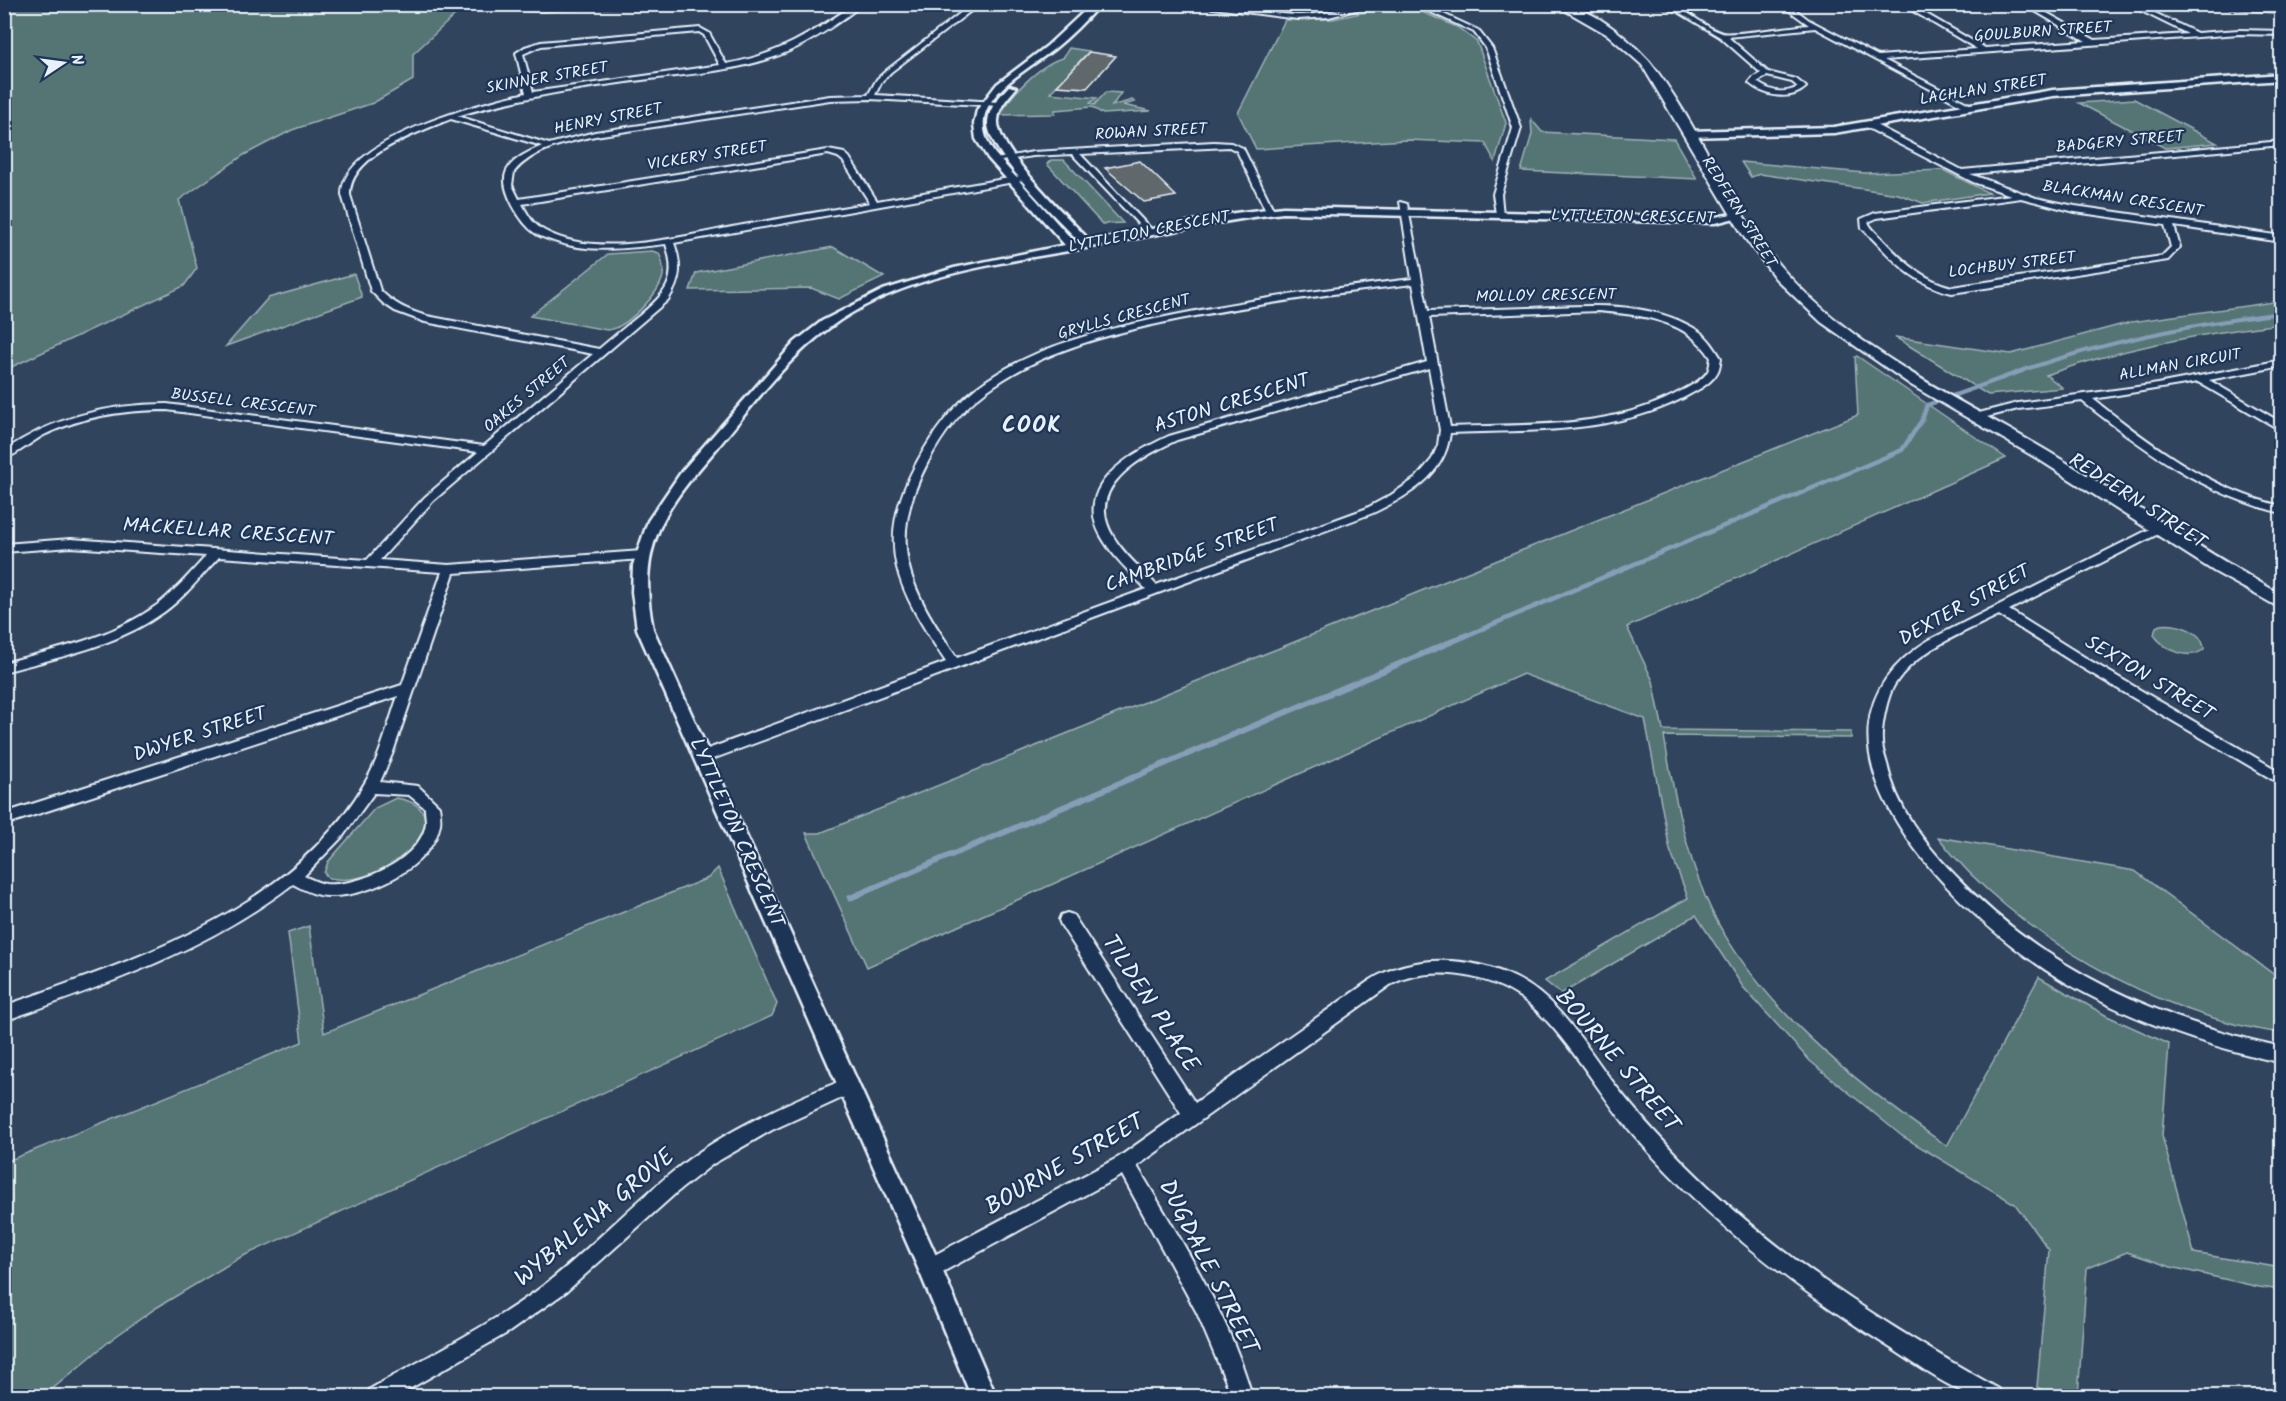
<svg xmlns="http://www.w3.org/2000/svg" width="2286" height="1401" font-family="Kalam,sans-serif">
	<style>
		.green { fill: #547474; stroke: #9eb2b6; stroke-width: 1.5 }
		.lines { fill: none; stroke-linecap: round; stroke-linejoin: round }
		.stream-far2 { stroke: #869eb7; stroke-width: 4 }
		.stream-far1 { stroke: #869eb7; stroke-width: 4.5 }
		.stream { stroke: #869eb7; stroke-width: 6 }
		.building { fill: #60676c; stroke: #e8f1f8; stroke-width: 1.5 }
		.minor-casing { stroke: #e8f1f8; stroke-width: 4 }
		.tertiary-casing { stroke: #e8f1f8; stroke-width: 5 }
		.secondary-casing { stroke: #e8f1f8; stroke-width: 4 }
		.minor { fill: #1d3557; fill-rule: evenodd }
		.tertiary { fill: #1d3557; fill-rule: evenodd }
		.secondary { fill: #1d3557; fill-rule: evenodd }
		.labels { text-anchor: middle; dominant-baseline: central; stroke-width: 4.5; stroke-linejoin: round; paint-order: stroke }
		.far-street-label { font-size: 16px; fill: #e8f1f8; stroke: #1d3557 }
		.street-label { font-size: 20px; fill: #e8f1f8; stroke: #1d3557 }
		.far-district-label { font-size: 22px; font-weight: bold; letter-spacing: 1.5px; fill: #e8f1f8; stroke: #1d3557 }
		.near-street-label { font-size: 24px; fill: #e8f1f8; stroke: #1d3557 }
	</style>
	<rect width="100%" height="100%" fill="#31445d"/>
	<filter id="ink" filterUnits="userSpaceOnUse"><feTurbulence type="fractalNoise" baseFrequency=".0167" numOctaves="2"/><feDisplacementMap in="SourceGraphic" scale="12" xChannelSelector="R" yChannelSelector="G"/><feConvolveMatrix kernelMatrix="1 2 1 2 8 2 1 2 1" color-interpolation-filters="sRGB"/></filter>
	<g filter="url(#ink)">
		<g class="green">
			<path d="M4,5L5,4L474,5L455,15L413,54V80L373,103L292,130L244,155L179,200L197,268L184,286L5,370Z"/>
			<path d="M499,5L504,4L654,5L543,12L494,10Z"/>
			<path d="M1398,5H1406L1457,27L1477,42L1506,123L1495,162L1485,143L1407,140L1256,149L1238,113L1285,20L1333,19Z"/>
			<path d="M2192,5H2281V14L2193,5Z"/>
			<path d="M1069,48L1089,51L1050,93L1097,98L1090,103L1094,105L1106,92L1121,93L1112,106L1132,100L1135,102L1123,105L1151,111L1103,114L1092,107L1055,110V114L1001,115C1008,96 1043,62 1063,58Z"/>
			<path d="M2134,99L2217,143L2165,148L2079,103Z"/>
			<path d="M1531,119L1542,132L1674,139L1697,179L1521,171L1532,134Z"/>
			<path d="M1051,160H1064L1123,223L1102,224L1047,164Z"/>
			<path d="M1741,162L1865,173L1943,170L1989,193L1923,203L1898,194L1760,174L1751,177Z"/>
			<path d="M833,247L884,277L839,299L811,288L690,290L696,273Z"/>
			<path d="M652,251L659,253C662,260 664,267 663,276C659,294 626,329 607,330L530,316L608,254Z"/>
			<path d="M354,274L362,297L226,346L268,298Z"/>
			<path d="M2281,301V324C2202,333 2122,348 2046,375L2063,388L1988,395L1895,337L2011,354L2131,322Z"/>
			<path d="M1857,356L2006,458L1627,627L1653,681L1663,730L1851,732V738L1664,736C1673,790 1684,845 1705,896C1748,999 1857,1084 1947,1146L2039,977L2107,1016L2169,1044L2162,1136L2194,1253L2281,1268V1290L2259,1287L2171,1267L2127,1252L2087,1268L2078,1396H2053L2037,1387L2049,1250L2015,1204L1902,1136L1810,1061L1743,987L1696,915L1561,994L1545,981L1688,898L1670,850L1645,719L1523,674L867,967L806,833H820L1858,415L1855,357Z"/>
			<path d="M2160,625C2176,623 2203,630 2204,649C2189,662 2164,649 2154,635L2156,627Z"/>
			<path d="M396,798C469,810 388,891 329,878L324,873L328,862L375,808Z"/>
			<path d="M1938,837L2135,871L2281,980V1033C2160,1017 2013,934 1938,837Z"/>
			<path d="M718,868L777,1004L772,1016L241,1257L156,1308L112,1339L44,1396H5V1162L302,1042L288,933L309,926L324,1033L708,878Z"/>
		</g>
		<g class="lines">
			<path class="stream-far2" d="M2018,372C2103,342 2192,324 2282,313"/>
			<path class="stream-far1" d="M1463,637L1902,450L1922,420L1927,405L2022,371"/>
			<path class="stream" d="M850,898L1467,635"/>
		</g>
		<g class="building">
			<path d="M1089,52L1116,56L1087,88L1057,86Z"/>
			<path d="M1140,161L1176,196L1144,202L1105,168Z"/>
		</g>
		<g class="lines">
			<defs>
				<g id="minor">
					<path d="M855,4H863C835,26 802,49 768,59C731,71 689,74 650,79C585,87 521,97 457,116L549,144L595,132L830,96L868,95L877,79L887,70L972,4H980L891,72L882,81L875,95L998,102L1002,104L1001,106L870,99L830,100L595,136C567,142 533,149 514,172L512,185L519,199L828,150L844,153L849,157L877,201L1027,175L1031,177L1030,179L674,243C682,265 681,280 668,300L433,501L380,560L449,565L642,551L648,555L642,559L454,573L393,752L380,782L418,786L439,806C440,812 441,819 440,824C433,867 367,898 328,896C316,896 304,890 293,884C207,950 105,985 4,1021V1006C137,959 292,911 366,781C381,755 388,724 398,696L4,825V813L402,685L442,572L219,557C201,576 185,597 164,612C117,646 59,657 4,672V663C56,649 112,638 157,605C175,591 191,573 206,556L71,547L4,552V544L71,539L367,560L425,497L478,452L167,410C124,410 83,416 44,435C31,442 18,454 4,459V451C53,417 108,404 167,404L484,446L593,354L425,322L395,311L383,303L371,291L342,195C341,139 482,103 526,93L516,53L525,47L541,42L700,28L709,33L726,64C779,55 812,33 855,4ZM699,32L704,35L720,65L533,92L523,54L541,46ZM451,119L542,146C529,152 511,159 506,173C500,189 521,224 535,233C542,238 552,240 560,243C594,253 631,248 666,244C678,281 666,293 639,316C625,327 612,338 599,349L427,316C409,311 393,304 380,290L350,195C349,155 419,132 451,119ZM828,154L838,157L843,161L870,203C828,210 786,218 743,225C687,235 598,260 545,231C533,225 528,215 522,204ZM374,793L409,795L425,808C425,813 426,818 426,822C423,859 358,887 326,884C318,883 311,879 304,876L343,836Z"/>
					<path d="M1182,4C1221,4 1258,13 1297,15C1325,16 1351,4 1379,4L1329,17L1298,19Z"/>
					<path d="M1413,4H1422L1478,30L1492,48L1521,128L1501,194L1503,216L1496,214L1493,194L1513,128L1486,48L1474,32Z"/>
					<path d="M1654,4C1687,4 1695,23 1722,33C1730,36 1795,26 1809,25L1780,4H1788L1809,20L1878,56L1977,49L1901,4H1909L1985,48L2086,41L2023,4H2031L2095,40L2188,34L2127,4H2136L2197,33L2239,30L2282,31V35L2239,34L1884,60L1971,105L1972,107L1968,109L1815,28L1728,37L1768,72L1796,79L1806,87C1790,102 1764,96 1749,83L1754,77L1761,73L1720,37L1677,11ZM1767,76L1792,82L1798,87C1784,95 1769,91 1757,82Z"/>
					<path d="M1864,122H1870L1962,170L2282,141V145L1970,174L2036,198L2075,206L2282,236V242L2174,226L2180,247L2168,260L1952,293C1910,283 1891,257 1862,228L1861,219L1875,213L2011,195L1973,182L1864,126ZM2021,198L2075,212L2165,225L2171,247L2162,256L1952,287C1923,280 1903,261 1883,240C1878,234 1871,229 1868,222L1877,218Z"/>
					<path d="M1214,142L1231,143L1243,148L1274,211L1273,213L1266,211L1237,151L1229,147L1080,154L1152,230L1153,232L1149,235L1072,154L1033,156L995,162L991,160L1033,152Z"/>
					<path d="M1400,202L1407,204L1428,311C1462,310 1496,309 1529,308C1584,306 1648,299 1697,330C1708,337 1714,347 1721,358C1720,362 1720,367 1718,371C1714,380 1702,388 1694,392C1621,435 1531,430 1450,433C1445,476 1408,496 1373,513L707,761H697L695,757L697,753L946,662C898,589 872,546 917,462C932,434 951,408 976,388C1033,345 1106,329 1175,315C1253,299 1333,288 1412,279ZM1413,284L1427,362L1169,436C1130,454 1073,485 1101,536C1112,556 1130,572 1146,589L957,658C909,587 885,544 928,462C942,435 961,410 985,392C1041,350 1112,333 1180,319C1257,304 1335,293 1413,284ZM1598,311C1640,315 1687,319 1711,358C1710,361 1710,368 1708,371C1703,380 1691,386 1683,390C1614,430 1526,424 1450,427L1429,317ZM1429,368L1440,430L1438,445L1432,459L1416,478L1391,495L1365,509L1156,585C1142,569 1124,555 1113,536C1084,487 1139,458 1177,440Z"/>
					<path d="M2282,360V366L2209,380L2282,423V431L2198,382L2093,399C2150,444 2210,490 2282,506V513C2204,495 2143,449 2082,401L2018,409L1975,420L1970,417L1971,415L2018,403L2152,385Z"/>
					<path d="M2158,525L2162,526L2164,529L2162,532L2009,610L2089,660L2282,773V785L2079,666L1999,615C1963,633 1918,649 1895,684C1887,696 1881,728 1882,741C1882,749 1885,757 1887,764C1896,807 1924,843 1954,874C2042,968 2157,1020 2282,1047V1063C2206,1046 2132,1021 2065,982C1965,924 1769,739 1929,640Z"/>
					<path d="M1067,913L1073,915L1195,1103L1369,981C1412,953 1471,956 1516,978C1558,999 1582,1041 1609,1077C1632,1108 1659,1137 1686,1165C1777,1257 1887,1326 1999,1389L2002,1396C1993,1396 1979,1399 1971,1395C1944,1385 1914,1363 1889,1347C1794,1288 1705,1219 1632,1133C1598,1093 1562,1026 1520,997C1486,974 1428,964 1390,985L1137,1166C1179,1237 1230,1316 1252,1396H1232L1197,1313L1122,1175L937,1275L930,1278L923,1275L920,1268L923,1261L1119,1157L1181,1113L1061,925L1059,920L1061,915Z"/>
					<path d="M849,1078L855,1080L858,1086L855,1092L772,1130L713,1164L676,1193L567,1291L509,1332L397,1396H367L370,1389C425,1358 483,1329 535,1292C586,1254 629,1206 680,1166C724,1131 796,1098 849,1078Z"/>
				</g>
				<g id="tertiary">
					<path d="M1092,4H1100C1086,20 1070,36 1054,49C1021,75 958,104 995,154L1075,243L1080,242C1058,219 987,152 988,122C989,107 1000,96 1009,86L1016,88C1008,98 999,106 998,120C995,149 1069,218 1090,241L1235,213L1283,207L1715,217L1738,213L1743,216L1715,223L1283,213C1218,221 1155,235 1091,247C1004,263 902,273 829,328C786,359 752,406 718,447C665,508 636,544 653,629L938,1260L996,1396H971L921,1275L637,629L632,592L633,565L648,521L682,471L795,342L822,321L883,290L954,268L1065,245L988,158L976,139L974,124L977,110L997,84L1047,46Z"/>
					<path d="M2282,74V80L2053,96L1834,133L1689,137L1684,134L1689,131L1834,127L2053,90Z"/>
				</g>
				<path id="secondary" d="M1554,4C1589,4 1626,36 1649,61C1702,127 1729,211 1787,274C1859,353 1959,399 2049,452C2127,499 2202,550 2282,595V609L2215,572L2038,459L1911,385L1821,322L1776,279L1744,237L1642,65L1608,35Z"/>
			</defs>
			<use href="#minor" class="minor-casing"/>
			<use href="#tertiary" class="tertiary-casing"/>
			<use href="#secondary" class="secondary-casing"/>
			<use href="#minor" class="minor"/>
			<use href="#tertiary" class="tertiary"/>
			<use href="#secondary" class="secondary"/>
		</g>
	</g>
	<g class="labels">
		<g class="far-street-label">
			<text transform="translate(2043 32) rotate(-4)">GOULBURN STREET</text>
			<text transform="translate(547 78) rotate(-10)">SKINNER STREET</text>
			<text transform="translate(1983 90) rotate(-9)">LACHLAN STREET</text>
			<text transform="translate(608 119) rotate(-11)">HENRY STREET</text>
			<text transform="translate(1151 132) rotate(-3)">ROWAN STREET</text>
			<text transform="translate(2120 142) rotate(-5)">BADGERY STREET</text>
			<text transform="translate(707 156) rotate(-9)">VICKERY STREET</text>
			<text transform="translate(2123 199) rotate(9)">BLACKMAN CRESCENT</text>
			<text transform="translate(1739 212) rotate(58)">REDFERN STREET</text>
			<text transform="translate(1633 217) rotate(1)">LYTTLETON CRESCENT</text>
			<text transform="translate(1149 232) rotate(-11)">LYTTLETON CRESCENT</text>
			<text transform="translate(2012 265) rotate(-7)">LOCHBUY STREET</text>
			<text transform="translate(1546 296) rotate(-1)">MOLLOY CRESCENT</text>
			<text transform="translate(1124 317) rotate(-15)">GRYLLS CRESCENT</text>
			<text transform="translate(2180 365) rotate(-10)">ALLMAN CIRCUIT</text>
			<text transform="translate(527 395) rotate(-40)">OAKES STREET</text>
			<text transform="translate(243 403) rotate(7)">BUSSELL CRESCENT</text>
		</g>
		<g class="street-label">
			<text transform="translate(1232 404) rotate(-17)">ASTON CRESCENT</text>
			<text transform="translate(2137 502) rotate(33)">REDFERN STREET</text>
			<text transform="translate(228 533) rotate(4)">MACKELLAR CRESCENT</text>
			<text transform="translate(1192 556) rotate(-20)">CAMBRIDGE STREET</text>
			<text transform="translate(1965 606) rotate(-29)">DEXTER STREET</text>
			<text transform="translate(2149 679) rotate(31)">SEXTON STREET</text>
			<text transform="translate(200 735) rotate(-18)">DWYER STREET</text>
			<text transform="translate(736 833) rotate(66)">LYTTLETON CRESCENT</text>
		</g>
		<g class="far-district-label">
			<text x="1032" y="426">COOK</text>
		</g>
		<g class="near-street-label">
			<text transform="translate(1150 1004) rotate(57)">TILDEN PLACE</text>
			<text transform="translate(1617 1061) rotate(50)">BOURNE STREET</text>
			<text transform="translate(1065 1165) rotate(-30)">BOURNE STREET</text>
			<text transform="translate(595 1218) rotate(-40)">WYBALENA GROVE</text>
			<text transform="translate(1208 1267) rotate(63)">DUGDALE STREET</text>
		</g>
	</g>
	<rect width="2286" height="1401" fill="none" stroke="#1d3557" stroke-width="24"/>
	<rect x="12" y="12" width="2262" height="1377" fill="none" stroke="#e8f1f8" stroke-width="2" filter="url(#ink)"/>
	<g transform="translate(63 63) rotate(77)" stroke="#1d3557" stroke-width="4.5" paint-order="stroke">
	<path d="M0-4.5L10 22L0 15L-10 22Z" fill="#e8f1f8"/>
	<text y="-9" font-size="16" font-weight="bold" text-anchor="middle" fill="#e8f1f8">N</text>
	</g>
</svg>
